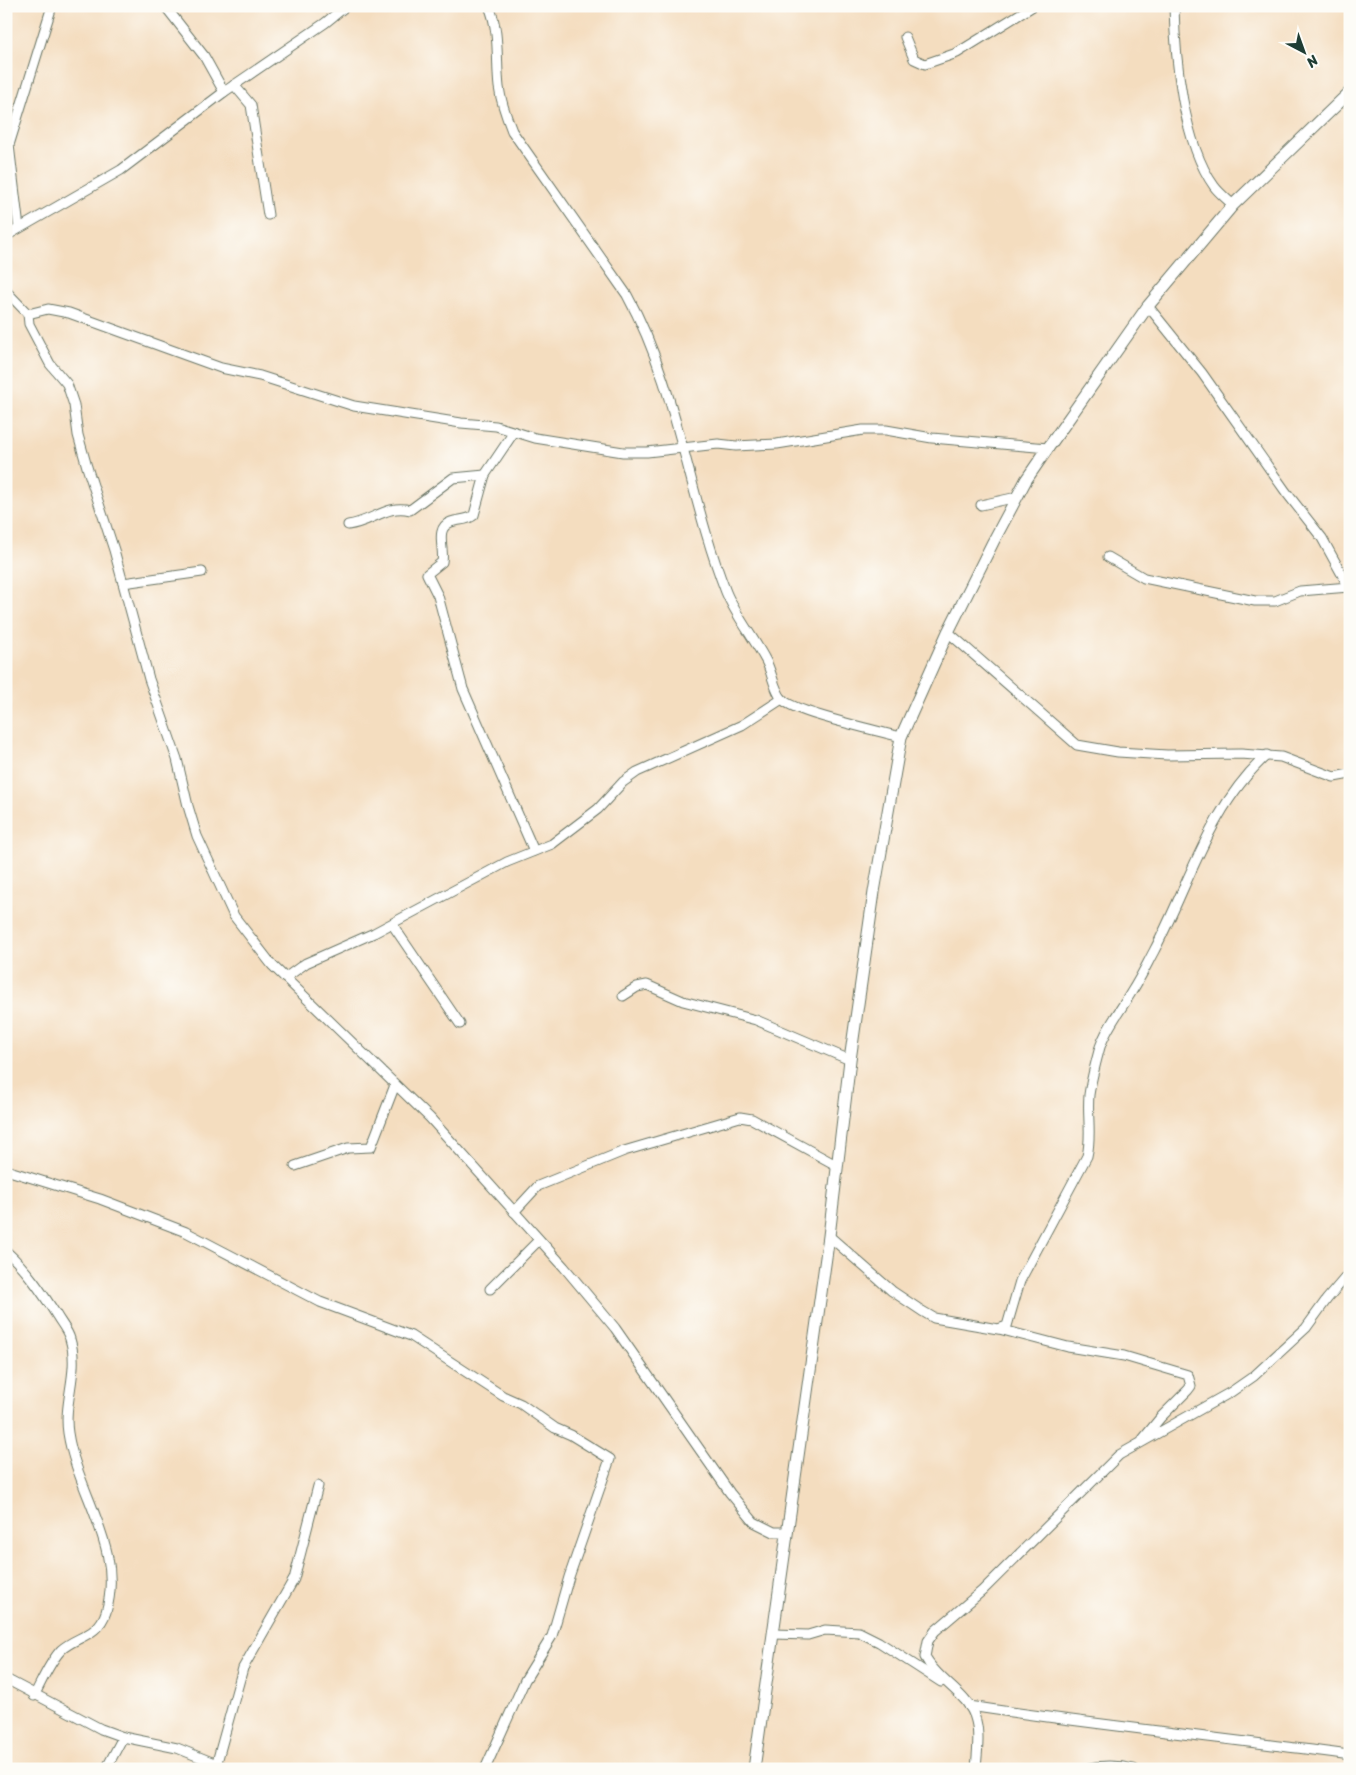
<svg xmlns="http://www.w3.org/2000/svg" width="1356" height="1775" font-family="Sriracha,sans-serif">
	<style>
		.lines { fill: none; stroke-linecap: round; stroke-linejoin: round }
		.minor-casing { stroke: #6a7565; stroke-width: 11 }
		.tertiary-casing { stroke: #6a7565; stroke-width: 13 }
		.minor { stroke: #fff; stroke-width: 9 }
		.tertiary { stroke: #fff; stroke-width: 11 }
	</style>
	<rect width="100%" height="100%" fill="#fdfcf7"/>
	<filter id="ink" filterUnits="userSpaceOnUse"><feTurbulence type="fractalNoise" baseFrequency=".02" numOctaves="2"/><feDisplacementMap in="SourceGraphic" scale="10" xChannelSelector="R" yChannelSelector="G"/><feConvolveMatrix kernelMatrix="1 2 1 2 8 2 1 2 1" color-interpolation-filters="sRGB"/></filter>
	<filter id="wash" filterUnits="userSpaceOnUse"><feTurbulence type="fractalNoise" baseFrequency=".0096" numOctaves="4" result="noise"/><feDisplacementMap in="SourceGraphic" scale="20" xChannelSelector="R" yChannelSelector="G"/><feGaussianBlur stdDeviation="1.12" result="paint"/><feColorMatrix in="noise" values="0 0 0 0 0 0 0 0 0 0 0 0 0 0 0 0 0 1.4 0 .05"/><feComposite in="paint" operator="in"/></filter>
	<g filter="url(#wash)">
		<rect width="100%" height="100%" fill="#f4ddbf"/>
	</g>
	<g filter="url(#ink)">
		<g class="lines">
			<defs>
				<g id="minor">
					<path d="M165,6L204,56L224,92"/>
					<path d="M489,6C500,32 496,60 499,87C501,103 506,116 512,131L627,295C678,388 688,495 726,592C736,616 754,638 766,661C772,672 774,690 782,699C794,713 879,731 901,737"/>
					<path d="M1174,6C1175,58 1183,143 1214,186C1219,193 1227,199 1233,205"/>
					<path d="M905,37L914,59L925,64L957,53L1033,6"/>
					<path d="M234,85L251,105L268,215"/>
					<path d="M19,228L9,145L52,6"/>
					<path d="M6,236L121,170L224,92L325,23L346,6"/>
					<path d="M6,291L28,314L48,309L69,313L221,368L260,376L354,406L461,423L496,426L535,438L623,452H647L718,444L736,446L777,444L863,430H886L932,438L1048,448"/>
					<path d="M1148,306L1202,373L1286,492L1322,538L1350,589"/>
					<path d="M28,314L29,324L50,364L67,384L74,405L78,435L87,467L114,550L149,679L177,759L188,806L197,836L234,916L272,965L430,1118L564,1267L615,1328L730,1493L754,1522L774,1532H788"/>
					<path d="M514,432L485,475L474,515C467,521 459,519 451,522C434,528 445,549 442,562L427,574L438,596L463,689L534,851"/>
					<path d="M981,505L1017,497"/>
					<path d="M348,525C372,522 387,504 410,510L453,478L485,475"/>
					<path d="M1108,557L1144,578L1255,601H1275L1300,591L1349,587"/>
					<path d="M123,583L202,572"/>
					<path d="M948,632L1077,745L1118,752L1167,755L1241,754L1281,757L1334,777L1350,774"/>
					<path d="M392,924L460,1024"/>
					<path d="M285,978L306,963L374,933L507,862L552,844L598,809L623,782L637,772L742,725L782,699"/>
					<path d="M623,996L637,987L647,985L683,1001L756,1020L850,1060"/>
					<path d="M295,1166L348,1148L371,1147L395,1085"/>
					<path d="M6,1170L100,1199L186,1232L320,1302L411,1336L503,1396L521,1404L555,1428L571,1435L610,1459L569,1577L552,1636L525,1680L485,1769"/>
					<path d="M514,1212L538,1186L624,1151L740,1117L752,1119L836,1165"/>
					<path d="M829,1236L892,1291L922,1311L934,1318L998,1329L1007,1326L1020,1281L1087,1156C1092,1135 1087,1116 1089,1095C1091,1080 1096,1062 1100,1047C1107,1026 1121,1010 1132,991C1140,979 1147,964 1154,951C1189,885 1209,807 1267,755"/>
					<path d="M6,1251C27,1270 42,1292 57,1316C61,1323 68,1331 70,1339C80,1371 63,1401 68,1433C77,1493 125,1549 106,1612C98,1637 76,1636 61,1650C49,1663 42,1681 34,1696"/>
					<path d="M490,1289L538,1241"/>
					<path d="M999,1329L1068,1347L1124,1356L1188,1375L1191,1386L1188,1390L1161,1417L1143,1439"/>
					<path d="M774,1634L808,1635L825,1630L859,1632L879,1642L941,1682"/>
					<path d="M6,1679L101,1729L123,1737L177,1748L229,1769"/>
					<path d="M969,1706C1096,1725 1223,1738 1350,1755"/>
					<path d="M217,1762L243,1668L294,1579L318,1486"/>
					<path d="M106,1769L123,1737"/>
					<path d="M976,1769C977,1754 980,1736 976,1721C970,1694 937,1681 925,1657L928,1641L935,1631L982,1591L1119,1455L1231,1392L1254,1376L1306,1328L1327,1299L1350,1272"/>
					<path d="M1084,1769C1101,1765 1117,1765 1134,1769"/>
				</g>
				<path id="tertiary" d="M754,1769L829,1236L850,1060L874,892L901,737L948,632L993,542L1026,480L1048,448L1148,306L1233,205L1350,92"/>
			</defs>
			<use href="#minor" class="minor-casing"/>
			<use href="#tertiary" class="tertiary-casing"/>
			<use href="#minor" class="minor"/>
			<use href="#tertiary" class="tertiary"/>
		</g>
	</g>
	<rect width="1356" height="1775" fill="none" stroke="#fdfcf7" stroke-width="25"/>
	<g transform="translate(1304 52) rotate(139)" stroke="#fdfcf7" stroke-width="4" paint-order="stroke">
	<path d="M0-4L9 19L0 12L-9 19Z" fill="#1f3d34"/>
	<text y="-8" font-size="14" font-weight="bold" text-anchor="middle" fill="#1f3d34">N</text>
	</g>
</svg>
